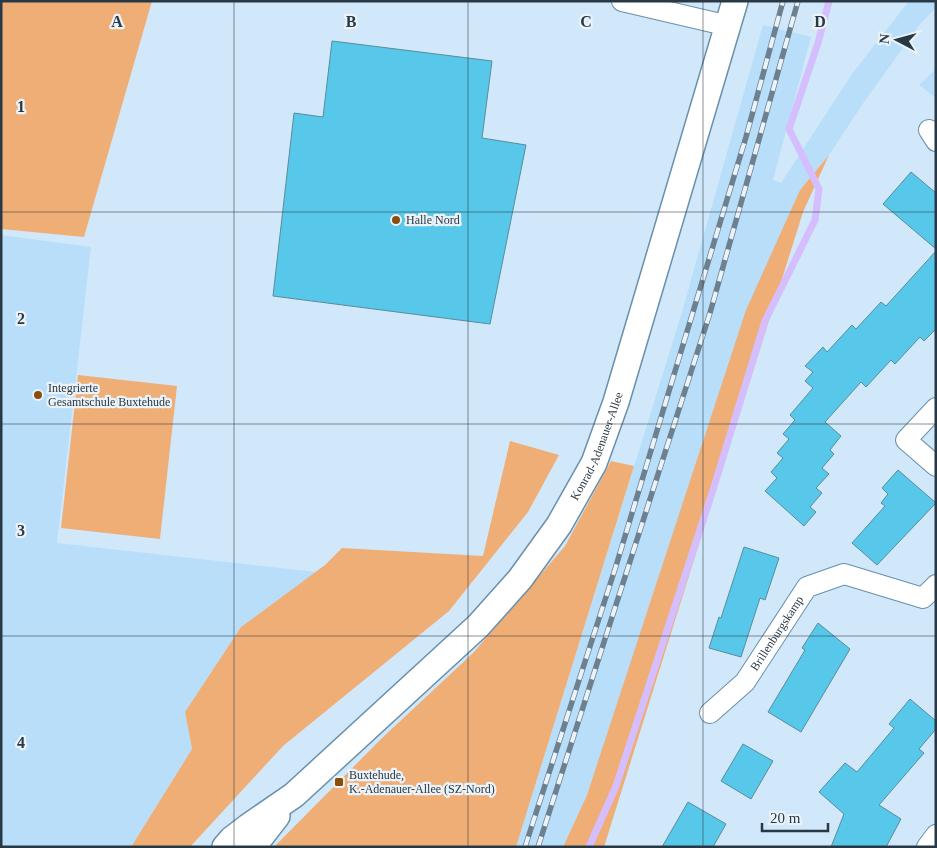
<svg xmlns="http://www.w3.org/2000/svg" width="937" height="848" font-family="'Times New Roman',serif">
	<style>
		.built { fill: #b8defa }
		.green { fill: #f0ae77 }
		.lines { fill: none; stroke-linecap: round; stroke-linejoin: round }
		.stream { stroke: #d4befd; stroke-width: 7 }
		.building { fill: #57c8e9; stroke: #598c9c }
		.minor-casing { stroke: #698faa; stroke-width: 22 }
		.tertiary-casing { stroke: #698faa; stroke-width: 28 }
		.minor { stroke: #fff; stroke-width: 20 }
		.tertiary { stroke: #fff; stroke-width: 25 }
		.rail-casing { stroke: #6d808f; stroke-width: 5.5 }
		.rail { stroke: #ebf3f9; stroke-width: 4; stroke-dasharray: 11; stroke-linecap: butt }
		.grid { fill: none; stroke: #283844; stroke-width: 1; stroke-opacity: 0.55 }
		.poi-dot { fill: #8a4e0b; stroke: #ebf3f9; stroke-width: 2 }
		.labels { text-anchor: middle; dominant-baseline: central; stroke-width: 4.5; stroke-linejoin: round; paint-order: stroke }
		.poi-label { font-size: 12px; fill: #283844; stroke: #ebf3f9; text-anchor: start }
		.street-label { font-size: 12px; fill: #283844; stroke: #ebf3f9 }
		.grid-label { font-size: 16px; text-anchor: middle; font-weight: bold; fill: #283844; stroke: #ebf3f9; stroke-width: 4.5; stroke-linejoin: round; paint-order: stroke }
	</style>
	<rect width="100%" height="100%" fill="#d0e8fa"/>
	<g class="built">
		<path d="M909,1H936V8L921,23L864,102L829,155L800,190L587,795L563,847H516L682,312L763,25L811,37L773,180L781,183L852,74Z"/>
		<path d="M936,69V98L919,85Z"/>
		<path d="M1,235L91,247L57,543L316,572L241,627L185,712L192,749L131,847H1Z"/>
	</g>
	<g class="green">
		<path d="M1,1H152L84,237L1,229Z"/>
		<path d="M829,155L803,212L604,847H563L587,795L746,310L800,190Z"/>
		<path d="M78,375L177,386L160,539L61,528Z"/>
		<path d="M510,441L559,455L528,512L449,611L283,746L190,847H131L192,749L185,712L241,627L325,565L342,548L483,556Z"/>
		<path d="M611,461L634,466L516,847H274L381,739L473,653L565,546Z"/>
	</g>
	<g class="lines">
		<path class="stream" d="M589,847L616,786L713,490L765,321L815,220L819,189L789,129L818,43L829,1"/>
	</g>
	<g class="building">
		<path d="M332,41L492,61L482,138L526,145L490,324L273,296L294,113L323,117Z"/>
		<path d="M911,172L936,193V249L883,204Z"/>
		<path d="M936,251V329L924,341L920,337L895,364L891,360L866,387L861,382L825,422L841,436L830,450L834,454L822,468L829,474L816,488L822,493L810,507L816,512L804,526L765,491L777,478L771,472L783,458L777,453L789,439L783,434L795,420L790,415L813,388L805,381L813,372L805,366L823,347L827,352L852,325L856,329L881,302L886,306Z"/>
		<path d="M898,470L936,503L877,565L852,543L885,506L881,503L888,494L882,488Z"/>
		<path d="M744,547L779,558L765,600L760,598L741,657L709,648L719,617L721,618Z"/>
		<path d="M818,623L850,649L801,732L768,712L805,650L802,648Z"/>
		<path d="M910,699L936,721V729L919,749L924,753L879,805L901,819L886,847H831L844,814L819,792L845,763L857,772L894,728L889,724Z"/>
		<path d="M743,744L773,761L751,799L721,781Z"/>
		<path d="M688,802L726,824L713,847H662Z"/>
	</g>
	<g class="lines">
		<defs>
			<g id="minor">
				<path d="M622,1L729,26"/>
				<path d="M929,130L936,141"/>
				<path d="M936,408L906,440L936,466"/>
				<path id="s1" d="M710,713L745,682L807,587L844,574L923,598L936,585"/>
				<path d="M927,847L936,835"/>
			</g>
			<g id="tertiary">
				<path id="s2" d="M225,847L232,839L249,826L294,795L478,626L520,579L559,525L594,463L616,402L735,1"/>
				<path d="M253,847L277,816"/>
			</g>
		</defs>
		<use href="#minor" class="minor-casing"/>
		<use href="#tertiary" class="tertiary-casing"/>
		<use href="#minor" class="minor"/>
		<use href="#tertiary" class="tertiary"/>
		<defs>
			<g id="rail">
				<path d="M525,847L616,566L746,137L783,1"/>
				<path d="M538,847L710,313L798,1"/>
			</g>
		</defs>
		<use href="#rail" class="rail-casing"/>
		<use href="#rail" class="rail"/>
	</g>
	<path class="grid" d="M234,1V847M468,1V847M703,1V847M1,212H936M1,424H936M1,636H936"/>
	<g class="poi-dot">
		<circle cx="396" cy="220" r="5"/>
		<circle cx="38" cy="395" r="5"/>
		<rect x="334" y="777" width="10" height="10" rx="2.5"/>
	</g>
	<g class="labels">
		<g class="poi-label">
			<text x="406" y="220">Halle Nord</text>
			<text x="48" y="388">Integrierte<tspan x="48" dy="14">Gesamtschule Buxtehude</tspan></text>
			<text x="349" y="775">Buxtehude,<tspan x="349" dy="14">K.-Adenauer-Allee (SZ-Nord)</tspan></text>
		</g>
		<g class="street-label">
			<text stroke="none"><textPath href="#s2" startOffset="554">Konrad-Adenauer-Allee</textPath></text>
			<text stroke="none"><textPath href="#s1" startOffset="105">Brillenburgskamp</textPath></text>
		</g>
	</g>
	<g class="grid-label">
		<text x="117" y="27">A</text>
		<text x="351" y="27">B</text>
		<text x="586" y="27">C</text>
		<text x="820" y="27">D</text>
		<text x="21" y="112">1</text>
		<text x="21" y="324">2</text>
		<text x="21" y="536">3</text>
		<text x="21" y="748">4</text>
	</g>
	<rect width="937" height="848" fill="none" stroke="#283844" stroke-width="5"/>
	<g transform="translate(897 40) rotate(276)" stroke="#ebf3f9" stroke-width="4" paint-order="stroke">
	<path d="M0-4L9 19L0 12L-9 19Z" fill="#283844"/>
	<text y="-8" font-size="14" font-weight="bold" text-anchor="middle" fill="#283844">N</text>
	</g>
	<path d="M762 823v8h66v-8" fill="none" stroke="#283844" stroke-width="2.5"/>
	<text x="770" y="823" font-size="15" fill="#283844" stroke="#ebf3f9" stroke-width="4" paint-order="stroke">20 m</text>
</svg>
